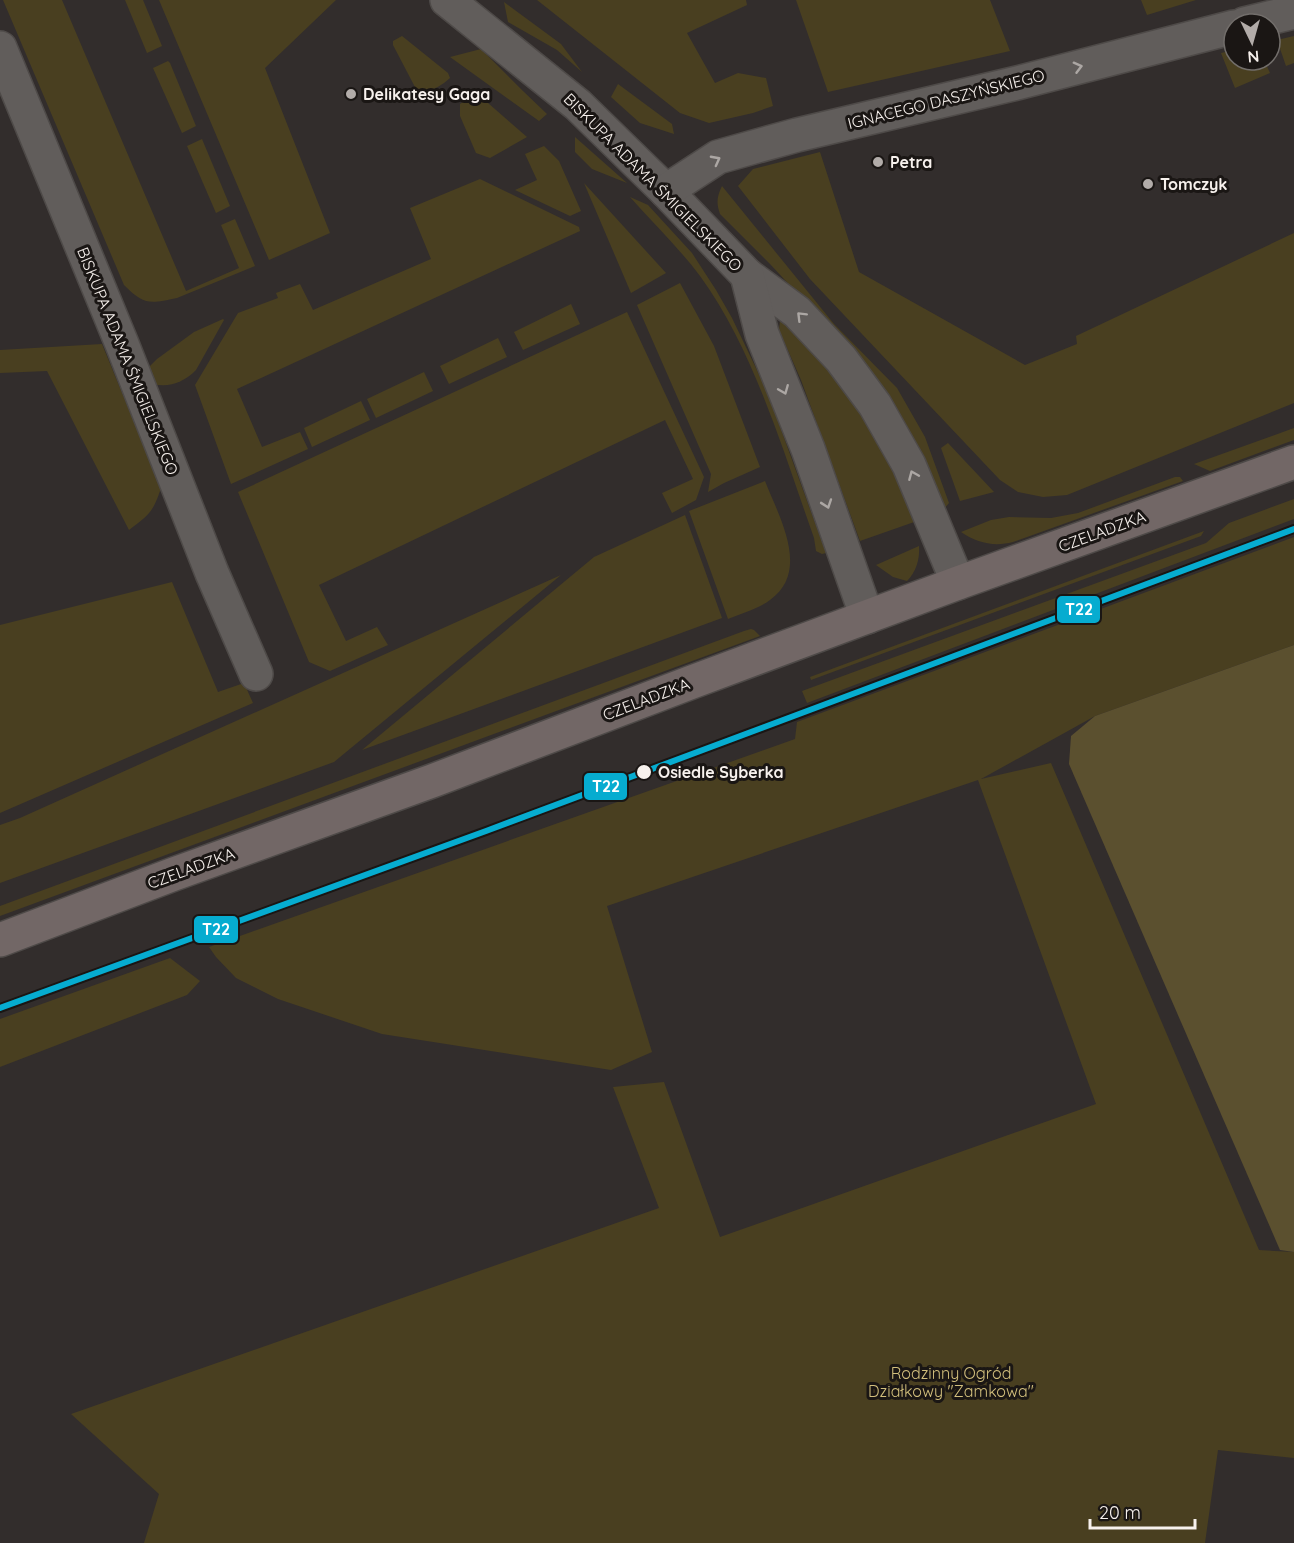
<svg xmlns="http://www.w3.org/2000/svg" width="1294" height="1543" font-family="Quicksand,sans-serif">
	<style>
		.green { fill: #493f20 }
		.forest { fill: #5b502f }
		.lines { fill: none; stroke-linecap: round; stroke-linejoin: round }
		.minor-casing { stroke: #4e4a48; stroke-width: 36 }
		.major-casing { stroke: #4e4a48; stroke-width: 36 }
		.minor { stroke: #615d5b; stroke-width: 33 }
		.major { stroke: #726766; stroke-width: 33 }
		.tram-1-casing { stroke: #1a1614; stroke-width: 10 }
		.tram-1 { stroke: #06acd0; stroke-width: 6 }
		.oneway { stroke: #aca7a4 }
		.poi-dot { fill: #b2aca9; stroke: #1a1614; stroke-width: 2 }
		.stop-dot { fill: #f7f1ed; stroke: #1a1614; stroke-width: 2 }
		.labels { text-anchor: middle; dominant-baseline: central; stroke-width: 6; stroke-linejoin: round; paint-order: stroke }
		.poi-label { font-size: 16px; font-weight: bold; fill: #f7f1ed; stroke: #1a1614; text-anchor: start }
		.street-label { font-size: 16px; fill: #f7f1ed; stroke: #1a1614 }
		.stop-label { font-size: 16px; font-weight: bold; fill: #f7f1ed; stroke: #1a1614; text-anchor: start }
		.park-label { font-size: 16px; fill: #d2bf7c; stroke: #1a1614 }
		.line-badge { stroke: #1a1614; stroke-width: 2 }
		.badge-label { font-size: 16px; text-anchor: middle; font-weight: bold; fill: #fff }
	</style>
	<rect width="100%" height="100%" fill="#322d2c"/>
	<g class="green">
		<path d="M3,0H62L186,291L239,268L221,225L235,219L255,266L177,298C149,304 144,305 124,285Z"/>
		<path d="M125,0H143L162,46L147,53Z"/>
		<path d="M159,0H336L265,68L330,233L269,260Z"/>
		<path d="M537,0H746L747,5L687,33L715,83L738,73L766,78L773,106L753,113L709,123L680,113Z"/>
		<path d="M796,0H990L1010,51L828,92Z"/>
		<path d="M1141,0H1196L1147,15Z"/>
		<path d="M504,2L561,44L582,72L557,50L508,22Z"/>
		<path d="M402,36L448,73L450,78C440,87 428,94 416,89L393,45V41Z"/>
		<path d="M1294,36V63L1286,66L1277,40Z"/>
		<path d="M481,49L523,91L547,114L539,121L450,57Z"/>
		<path d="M1234,50V60H1264L1270,73L1235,88L1221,53Z"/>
		<path d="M168,61L170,63L196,126L182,133L153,68Z"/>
		<path d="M618,84L672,124L674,134L640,123L611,97Z"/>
		<path d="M480,96L527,137L490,158L476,153L460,116V104L469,97Z"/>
		<path d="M575,137L627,183L592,169L575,152Z"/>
		<path d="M202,139L230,206L216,213L187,146Z"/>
		<path d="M544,146L559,161L581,211L570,216L515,190L537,180L525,154Z"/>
		<path d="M820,152L859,272L1025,365L1077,344L1076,336L1294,233V403L1067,495L1043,497L1018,492L1000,480L810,279L738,186L753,169Z"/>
		<path d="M480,179L579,227L580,231L237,389L262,447L300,432L308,449L231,484L195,385L238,313L278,298L276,293L300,284L313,310L431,259L410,208Z"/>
		<path d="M584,183L666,273L631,293Z"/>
		<path d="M722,186L834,324L897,388L925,437L949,503L943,510L849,349L770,264L720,214C716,203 717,196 722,186Z"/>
		<path d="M630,197L648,205L692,253L716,290L732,318L767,391L826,553L822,554L816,551L814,538C783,451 754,350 700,276C679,248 653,223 630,197Z"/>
		<path d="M680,283L714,346L760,467L724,483L708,492L711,474L637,305Z"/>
		<path d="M571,304L580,324L523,350L514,332Z"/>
		<path d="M627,312L704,477L696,500L672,513L662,493L693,479L665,420L319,585L346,641L377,627L388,645L330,671L309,662L238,492Z"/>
		<path d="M223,319L224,320L196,370C184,382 169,388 153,384L148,368L157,359L194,332Z"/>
		<path d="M780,321L787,322L818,355L855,403L890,461L917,521L860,541L801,380L779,330Z"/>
		<path d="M498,338L507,357L449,384L440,366Z"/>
		<path d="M102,344L161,488C153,512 150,514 129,530L47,371L0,373V350Z"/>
		<path d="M424,372L433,391L376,418L367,399Z"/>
		<path d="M361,401L370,420L312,447L304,428Z"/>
		<path d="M1294,428V440L1210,471L1194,464Z"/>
		<path d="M948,443L994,492L960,501L941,448Z"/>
		<path d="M1175,477H1180L1183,481L1013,542C994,547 977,543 961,532L991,520L1009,517L1051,518L1078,513Z"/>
		<path d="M765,481C779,517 811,571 770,600C758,609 742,613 728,619L689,511Z"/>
		<path d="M1294,499V519L807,703L802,691L1206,543L1229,523Z"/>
		<path d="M685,515L722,618L362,750L594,557Z"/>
		<path d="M1204,531L1201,536L811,680L810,677Z"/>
		<path d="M1294,537V645L1095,716L981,779L1051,763L1259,1250L1294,1252V1458L1218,1450L1205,1543H144L159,1494L71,1414L659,1208L613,1087L664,1082L720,1237L1096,1104L978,780L607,906L652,1052L611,1070L382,1034L278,999L236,978L216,957L209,947L795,739L797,722Z"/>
		<path d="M919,546C920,559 916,572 907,581L893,577L876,565Z"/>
		<path d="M561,575L334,762L0,883V825L20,818Z"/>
		<path d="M172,582L218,692L244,683L253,703L0,813V625Z"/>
		<path d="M751,629L754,630L760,636L0,916V906L744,631Z"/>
		<path d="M170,958L200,981L187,995L0,1067V1019Z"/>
	</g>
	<path class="forest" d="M1294,645V1252L1280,1250L1069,764L1071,736L1095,716Z"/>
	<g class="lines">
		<defs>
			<g id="minor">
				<path d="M447,0L578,105L666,191L747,275L797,312L841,359L875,405L909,465L958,583"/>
				<path d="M1244,24L1294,12"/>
				<path d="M0,48L122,344L212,573L256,674"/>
				<path d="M666,191L718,157L797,135L1017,83L1234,27"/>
				<path d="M747,275L762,334L808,449L867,617"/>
			</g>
			<path id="major" d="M0,940L174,874L432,781L692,682L958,583L1294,462"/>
		</defs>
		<use href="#minor" class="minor-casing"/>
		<use href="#major" class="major-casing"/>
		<use href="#minor" class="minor"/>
		<use href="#major" class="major"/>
		<defs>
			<path id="tram-1" d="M0,1008L486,831L1294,529"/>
		</defs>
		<use href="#tram-1" class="tram-1-casing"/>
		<use href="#tram-1" class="tram-1"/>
	</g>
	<defs><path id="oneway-chevron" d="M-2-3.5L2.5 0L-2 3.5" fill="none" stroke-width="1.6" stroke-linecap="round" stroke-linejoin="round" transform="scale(1.5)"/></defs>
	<g class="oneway">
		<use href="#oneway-chevron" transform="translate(1078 67) rotate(-15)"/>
		<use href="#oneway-chevron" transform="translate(716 160) rotate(-28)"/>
		<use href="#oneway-chevron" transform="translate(801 316) rotate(-135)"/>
		<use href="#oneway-chevron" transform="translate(784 390) rotate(68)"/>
		<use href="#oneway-chevron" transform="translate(913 475) rotate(-113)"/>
		<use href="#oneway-chevron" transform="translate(827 504) rotate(71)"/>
	</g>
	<g class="poi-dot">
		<circle cx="351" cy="94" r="6"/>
		<circle cx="878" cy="162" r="6"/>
		<circle cx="1148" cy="184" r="6"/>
	</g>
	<circle class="stop-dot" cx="644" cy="772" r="8"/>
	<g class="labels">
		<g class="poi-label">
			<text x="363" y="94">Delikatesy Gaga</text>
			<text x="890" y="162">Petra</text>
			<text x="1160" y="184">Tomczyk</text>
		</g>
		<g class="street-label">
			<text transform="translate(946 99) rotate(-14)">IGNACEGO DASZYŃSKIEGO</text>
			<text transform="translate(653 182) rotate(45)">BISKUPA ADAMA ŚMIGIELSKIEGO</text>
			<text transform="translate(128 361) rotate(68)">BISKUPA ADAMA ŚMIGIELSKIEGO</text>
			<text transform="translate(1102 531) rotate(-20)">CZELADZKA</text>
			<text transform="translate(646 699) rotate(-21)">CZELADZKA</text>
			<text transform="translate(191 868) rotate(-20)">CZELADZKA</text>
		</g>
		<g class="stop-label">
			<text x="658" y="772">Osiedle Syberka</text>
		</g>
		<g class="park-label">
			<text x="951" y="1373">Rodzinny Ogród<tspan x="951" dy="18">Działkowy "Zamkowa"</tspan></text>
		</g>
	</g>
	<g class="line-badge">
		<rect x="1056" y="595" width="45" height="29" rx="6" fill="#06acd0"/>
		<rect x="583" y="772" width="45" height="29" rx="6" fill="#06acd0"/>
		<rect x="193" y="915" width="46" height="29" rx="6" fill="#06acd0"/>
	</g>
	<g class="badge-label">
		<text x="1079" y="615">T22</text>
		<text x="606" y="792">T22</text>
		<text x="216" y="935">T22</text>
	</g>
	<g transform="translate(1252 42) rotate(175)"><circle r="28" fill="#1a1614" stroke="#726e6b" stroke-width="1.5"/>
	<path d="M0-4.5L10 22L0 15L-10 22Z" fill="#b2aca9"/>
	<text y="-9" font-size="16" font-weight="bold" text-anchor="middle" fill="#f7f1ed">N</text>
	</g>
	<path d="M1090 1519v9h105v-9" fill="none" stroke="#f7f1ed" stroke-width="3"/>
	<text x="1099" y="1519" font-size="18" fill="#f7f1ed" stroke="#1a1614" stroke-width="4.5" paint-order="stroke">20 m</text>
</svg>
